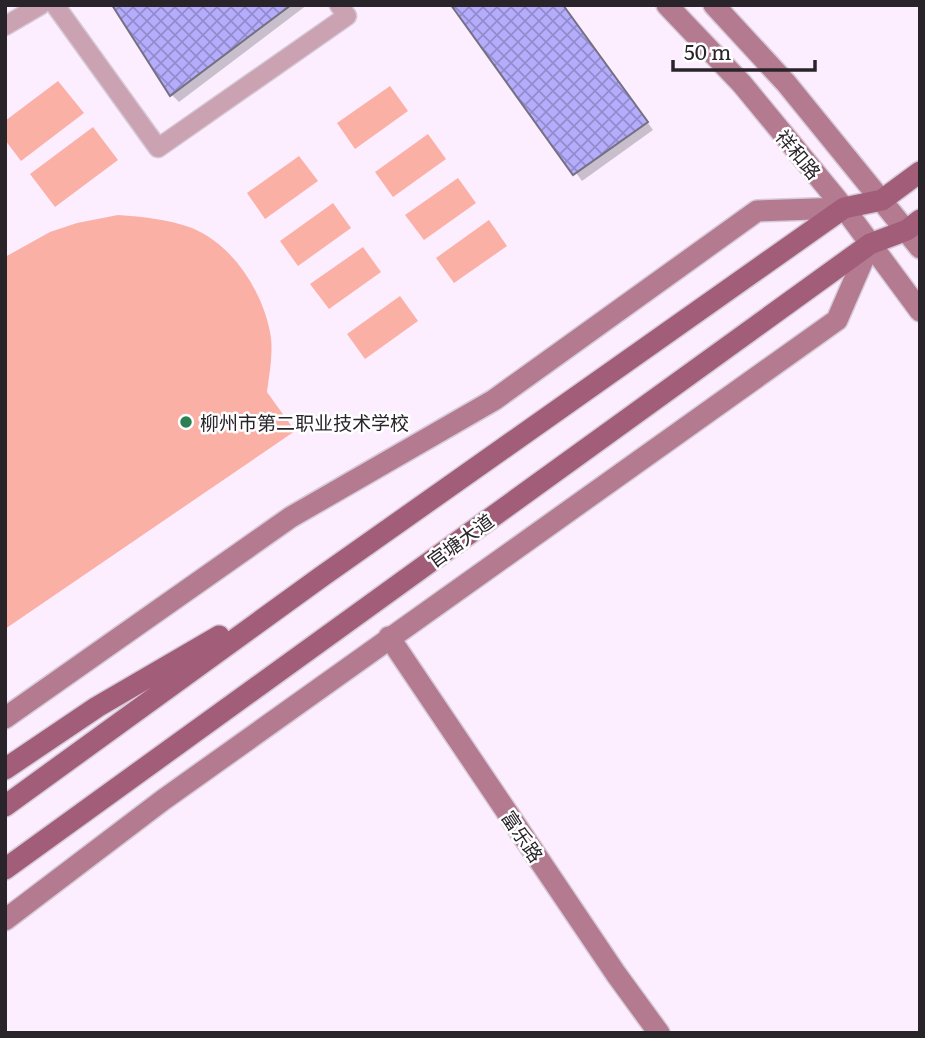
<svg xmlns="http://www.w3.org/2000/svg" width="925" height="1038" font-family="Literata,'Noto Sans SC',serif">
	<style>
		.pitch { fill: #fbb0a6 }
		.shadow { fill: #0003 }
		.building { fill: url(#building-cross-hatch); stroke: #737182; stroke-width: 2 }
		.lines { fill: none; stroke-linecap: round; stroke-linejoin: round }
		.minor-casing { stroke: #d6cad8; stroke-width: 21 }
		.secondary-casing { stroke: #d6cad8; stroke-width: 24 }
		.primary-casing { stroke: #d6cad8; stroke-width: 24 }
		.minor { stroke: #cba2b1; stroke-width: 18 }
		.secondary { stroke: #b47a90; stroke-width: 21 }
		.primary { stroke: #a25d79; stroke-width: 21 }
		.poi-dot { fill: #2b8154; stroke: #fff; stroke-width: 2.5 }
		.labels { text-anchor: middle; dominant-baseline: central; stroke-width: 5; stroke-linejoin: round; paint-order: stroke }
		.street-label { font-size: 19px; fill: #29242a; stroke: #fff }
		.poi-label { font-size: 19px; fill: #29242a; stroke: #fff; text-anchor: start }
	</style>
	<defs>
		<pattern id="building-cross-hatch" width="8" height="8" patternUnits="userSpaceOnUse" patternTransform="scale(1.75)"><rect width="8" height="8" fill="#b5acfc"/><path d="M0 0l8 8M0 8l8-8" fill="none" stroke="#938ccc"/></pattern>
	</defs>
	<rect width="100%" height="100%" fill="#fceefe"/>
	<g class="pitch">
		<path d="M58,81L84,113L21,161L5,140V121Z"/>
		<path d="M390,86L408,111L355,149L337,123Z"/>
		<path d="M93,127L118,160L55,207L30,174Z"/>
		<path d="M428,134L446,159L393,197L375,172Z"/>
		<path d="M299,156L318,181L265,219L247,193Z"/>
		<path d="M458,178L476,203L424,240L405,215Z"/>
		<path d="M333,203L351,228L298,266L280,241Z"/>
		<path d="M118,215C143,217 168,219 192,228C234,245 265,295 271,338C273,357 269,375 267,392L295,431L5,629V257L50,232L77,223Z"/>
		<path d="M489,220L507,246L454,283L436,258Z"/>
		<path d="M363,247L381,272L329,309L310,284Z"/>
		<path d="M400,296L418,321L365,359L347,334Z"/>
	</g>
	<g class="shadow">
		<path d="M114,5H307L179,102L172,95Z"/>
		<path d="M453,5H563L653,130L582,181Z"/>
	</g>
	<g class="building">
		<path d="M112,5H291L170,96Z"/>
		<path d="M451,5H563L648,122L573,175Z"/>
	</g>
	<g class="lines">
		<defs>
			<g id="minor">
				<path d="M55,5L158,148L347,16L339,5"/>
				<path d="M5,26L41,5"/>
			</g>
			<g id="secondary">
				<path d="M667,5L742,84L844,208L920,311"/>
				<path d="M714,5L786,83L920,248"/>
				<path d="M389,637L616,974L659,1033"/>
				<path d="M5,718L291,517L494,400L757,211L844,208"/>
				<path d="M5,920L163,800L837,320L870,244"/>
			</g>
			<g id="primary">
				<path d="M5,769L97,707L219,636"/>
				<path d="M5,806L321,577L844,208L882,200L920,172"/>
				<path d="M5,869L870,244L907,230L920,220"/>
			</g>
		</defs>
		<use href="#minor" class="minor-casing"/>
		<use href="#secondary" class="secondary-casing"/>
		<use href="#primary" class="primary-casing"/>
		<use href="#minor" class="minor"/>
		<use href="#secondary" class="secondary"/>
		<use href="#primary" class="primary"/>
	</g>
	<circle class="poi-dot" cx="186" cy="422" r="7"/>
	<g class="labels">
		<g class="street-label">
			<text transform="translate(799 154) rotate(50)">祥和路</text>
			<text transform="translate(460 540) rotate(-36)">官塘大道</text>
			<text transform="translate(523 836) rotate(56)">富乐路</text>
		</g>
		<g class="poi-label">
			<text x="200" y="422">柳州市第二职业技术学校</text>
		</g>
	</g>
	<rect width="925" height="1038" fill="none" stroke="#29242a" stroke-width="14"/>
	<path d="M673 60v10h142v-10" fill="none" stroke="#29242a" stroke-width="3.5"/>
	<text x="684" y="60" font-size="21" fill="#29242a" stroke="#ffffff" stroke-width="5" paint-order="stroke">50 m</text>
</svg>
